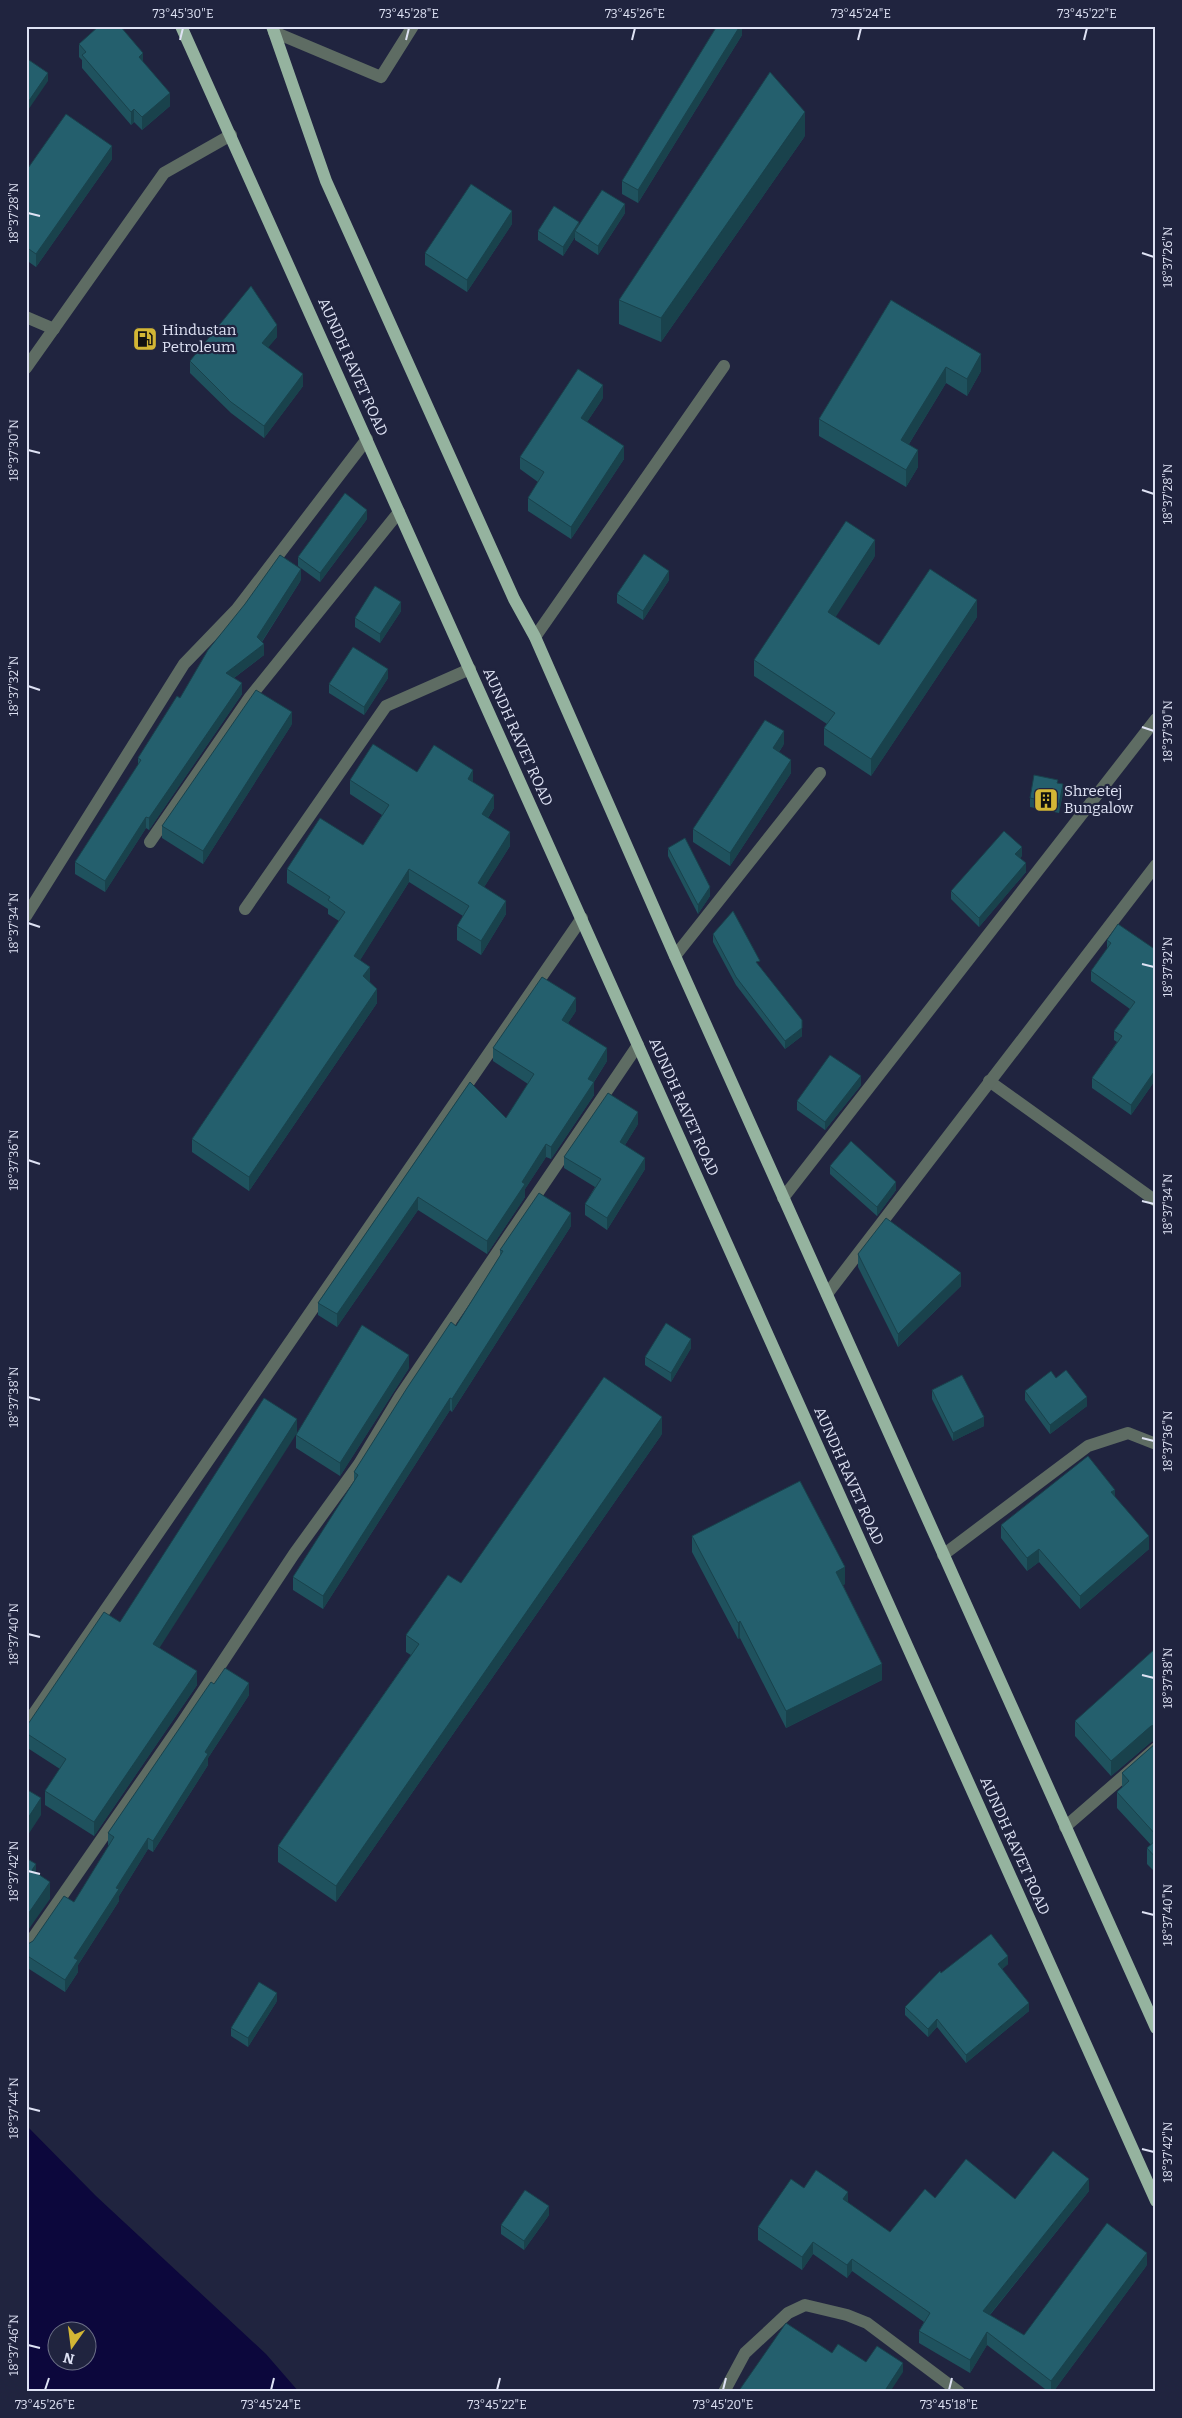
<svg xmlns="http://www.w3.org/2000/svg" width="1182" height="2418" font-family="Bitter,serif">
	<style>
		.water { fill: #0c073c; fill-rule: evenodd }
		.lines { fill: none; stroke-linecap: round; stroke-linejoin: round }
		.minor { stroke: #5e6c63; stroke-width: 12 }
		.primary { stroke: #95b39f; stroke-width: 12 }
		.wall { fill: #1f525e }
		.shaded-wall { fill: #19424c }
		.building { fill: #245f6d; stroke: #19424c }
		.ticks { fill: none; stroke: #dee2f4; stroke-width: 2 }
		.labels { text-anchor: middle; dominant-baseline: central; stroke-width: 4.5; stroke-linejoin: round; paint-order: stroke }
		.poi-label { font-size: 15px; fill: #dee2f4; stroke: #20243f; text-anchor: start }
		.street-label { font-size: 15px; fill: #dee2f4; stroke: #20243f }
		.neatline { fill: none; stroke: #dee2f4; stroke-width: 2 }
		.ticks-label { font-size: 12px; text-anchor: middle; fill: #dee2f4 }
	</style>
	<rect width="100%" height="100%" fill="#20243f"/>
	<path class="water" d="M26,2125L96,2196L266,2354L299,2392H26ZM58,2330H88V2360H58Z"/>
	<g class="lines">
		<g class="minor">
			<path d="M274,32L381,77L413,26"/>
			<path d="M26,317L54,329"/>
			<path d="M26,368L164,173L231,135"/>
			<path d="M535,637L724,366"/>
			<path d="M150,842L250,697L399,512"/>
			<path d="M245,909L386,706L470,669"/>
			<path d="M26,916L184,664L237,609L367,439"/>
			<path d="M675,956L820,773"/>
			<path d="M989,1081L1156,1201"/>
			<path d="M783,1198L1156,719"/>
			<path d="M827,1294L1156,865"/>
			<path d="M943,1555L1088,1446L1128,1433L1156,1444"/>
			<path d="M26,1725L582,918"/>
			<path d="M1065,1827L1156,1748"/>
			<path d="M26,1948L182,1723L294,1554L359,1464L400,1396L638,1045"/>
			<path d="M724,2392L745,2353L788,2313L805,2305L847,2315L867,2323L959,2392"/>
		</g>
		<g class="primary">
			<path d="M181,26L1156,2201"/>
			<path d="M272,26L326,181L514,599L535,637L675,956L1156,2028"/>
		</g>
	</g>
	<g class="wall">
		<path d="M742,26V35L638,203L622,194V181Z"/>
		<path d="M79,44L143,62L170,106L142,130L134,122L131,125L82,68V60L79,57Z"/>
		<path d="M805,136L661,342L619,324V300Z"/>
		<path d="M112,159L36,267L26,260V171Z"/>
		<path d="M625,213L598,255L575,240V237L563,256L538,240V231L579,225Z"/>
		<path d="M512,224L467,292L425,265V253Z"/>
		<path d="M891,300L981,371L967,396L946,383L909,444L918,467L906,487L819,436V419Z"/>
		<path d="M277,337L267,348L303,386L264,438L231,413L190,373V361Z"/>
		<path d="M603,398L587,422L624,459L571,539L528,511V498L538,482L520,469V457Z"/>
		<path d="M367,519L320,582L298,566V557Z"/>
		<path d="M875,556L835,617L879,645L977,617L871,776L824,745V728L827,724L754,676V660Z"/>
		<path d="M301,580L262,642L264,655L234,678L242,694L149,830L146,828L105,892L75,874V862L138,765V758L180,698Z"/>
		<path d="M669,580L643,620L617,603V594Z"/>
		<path d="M401,611L380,643L355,627V618Z"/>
		<path d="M388,678L364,715L329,693V684Z"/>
		<path d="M292,724L203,864L162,838V826Z"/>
		<path d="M784,744L779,752L791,773L730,866L693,842V829Z"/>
		<path d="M417,772L473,782L494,808L488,818L510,846L484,887L506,914L481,955L457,940V926L463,916L409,882L360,960L370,981L369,982L377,1003L249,1191L192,1152V1139L339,921L328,914V909L287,883V869L363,845L382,815L350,794V780Z"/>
		<path d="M1063,793L1059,813L1030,807V798Z"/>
		<path d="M668,848L710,896L698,914L668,856Z"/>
		<path d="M1022,856L1020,858L1026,872L979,927L951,899V891Z"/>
		<path d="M713,934L760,967L802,1036L785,1049L736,985L713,942Z"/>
		<path d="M1107,940L1156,950V1079L1131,1115L1092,1088V1078L1117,1042L1114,1040V1031L1130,1009L1091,981V971L1107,949Z"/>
		<path d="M576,1011L568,1023L607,1061L594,1082V1095L551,1159L546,1157L525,1189V1197L487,1254L418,1210L337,1327L318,1315V1303L470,1082L506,1118L528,1084L493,1061V1048Z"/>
		<path d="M861,1085L825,1130L797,1110V1101Z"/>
		<path d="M638,1124L625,1145L645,1169L607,1230L585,1215V1204L595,1187L564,1168V1157Z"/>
		<path d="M830,1166L896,1190L877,1216L830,1174Z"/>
		<path d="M571,1226L452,1412L450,1410L323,1609L293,1590V1577L354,1482V1472L456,1326L500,1256V1250Z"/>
		<path d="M858,1254L961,1286L898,1347L858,1267Z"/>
		<path d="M691,1348L671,1382L645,1365V1357Z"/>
		<path d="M409,1368L340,1476L296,1448V1435Z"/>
		<path d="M1056,1378L1087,1406L1050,1434L1025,1400V1391Z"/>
		<path d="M932,1390L984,1426L953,1441L932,1399Z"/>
		<path d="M662,1434L336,1902L278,1862V1846L411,1655L406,1652V1635L461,1583Z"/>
		<path d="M1115,1497L1149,1549L1080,1609L1039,1562L1027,1571L1001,1538V1525Z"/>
		<path d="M692,1536L845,1584L843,1585L882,1680L786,1728L740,1638L738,1639L692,1552Z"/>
		<path d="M160,1648L197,1685L94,1836L45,1805V1791L60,1769L26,1747V1733Z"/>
		<path d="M214,1684L249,1695L208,1758V1765L153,1852L148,1849L119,1896V1901L78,1965V1972L65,1992L26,1967V1945L33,1941L74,1902L109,1845H108V1833Z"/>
		<path d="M1075,1721L1151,1742L1111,1776L1075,1736Z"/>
		<path d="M1156,1743V1873L1147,1864V1848L1151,1845L1117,1808V1792L1122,1788V1773Z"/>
		<path d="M1008,1964L1002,1969L1029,2011L966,2063L937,2027L928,2037L905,2015V2007L941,1973Z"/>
		<path d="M277,2001L248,2047L231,2036V2028Z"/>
		<path d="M804,2188L848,2203L890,2232L935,2198L1015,2199L1089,2191L990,2315L1024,2335L1147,2265L1053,2392H1049L987,2345L970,2373L919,2343V2331L924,2322L852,2271L847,2278L813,2254L802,2270L758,2240V2227Z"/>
		<path d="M549,2215L524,2250L501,2234V2225Z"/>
	</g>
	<g class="shaded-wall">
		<path d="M740,26H742V35L638,203V190Z"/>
		<path d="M143,53V66L139,57Z"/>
		<path d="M48,73V81L26,113V105Z"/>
		<path d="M170,93V106L142,130V117Z"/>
		<path d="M134,109V122L131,125V112Z"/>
		<path d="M805,112V136L661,342V318Z"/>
		<path d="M112,146V159L36,267V254Z"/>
		<path d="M625,204V213L598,255V246Z"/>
		<path d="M512,211V224L467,292V280Z"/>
		<path d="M579,222V231H575V237L563,256V247Z"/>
		<path d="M277,325V337L262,355V343Z"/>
		<path d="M981,354V371L967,396V379Z"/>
		<path d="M946,367V383L901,457V440Z"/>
		<path d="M303,374V386L264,438V426Z"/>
		<path d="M603,385V398L581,431V418Z"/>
		<path d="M624,446V459L571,539V527Z"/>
		<path d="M918,450V467L906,487V470Z"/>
		<path d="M367,510V519L320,582V573Z"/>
		<path d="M875,540V556L828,629V612Z"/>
		<path d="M301,569V580L257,649V637Z"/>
		<path d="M669,571V580L643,620V611Z"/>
		<path d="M977,600V617L871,776V759Z"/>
		<path d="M401,602V611L380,643V634Z"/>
		<path d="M264,644V655L226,684V673Z"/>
		<path d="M388,669V678L364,715V707Z"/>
		<path d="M242,683V694L149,830V818Z"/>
		<path d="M292,712V724L203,864V851Z"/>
		<path d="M784,731V744L773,761V748Z"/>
		<path d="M791,760V773L730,866V853Z"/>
		<path d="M473,770V784L468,779Z"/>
		<path d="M1063,784V793L1059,813V804Z"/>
		<path d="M494,795V808L482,827V814Z"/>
		<path d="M146,817V828L105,892V881Z"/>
		<path d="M510,832V846L478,897V883Z"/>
		<path d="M1022,847V856L1015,863V854Z"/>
		<path d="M1026,863V872L979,927V918Z"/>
		<path d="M409,869V882L354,970V956Z"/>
		<path d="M710,887V896L698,914V905Z"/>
		<path d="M506,901V914L481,955V941Z"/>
		<path d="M370,967V981L363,990V976Z"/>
		<path d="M377,989V1003L249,1191V1177Z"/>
		<path d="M576,998V1011L562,1032V1020Z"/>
		<path d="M802,1028V1036L785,1049V1041Z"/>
		<path d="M607,1048V1061L588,1091V1079Z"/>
		<path d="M1156,1069V1079L1131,1115V1105Z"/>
		<path d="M861,1076V1085L825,1130V1122Z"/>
		<path d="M594,1082V1095L551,1159V1147Z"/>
		<path d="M638,1112V1124L620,1153V1142Z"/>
		<path d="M546,1144V1157L525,1189V1197L487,1254V1241L522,1182Z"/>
		<path d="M645,1158V1169L607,1230V1218Z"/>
		<path d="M896,1182V1190L877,1216V1207Z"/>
		<path d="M418,1197V1210L337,1327V1314Z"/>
		<path d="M571,1213V1226L452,1412V1399Z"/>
		<path d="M961,1273V1286L898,1347V1334Z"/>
		<path d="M691,1339V1348L671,1382V1373Z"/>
		<path d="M409,1355V1368L340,1476V1463Z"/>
		<path d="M1087,1397V1406L1050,1434V1425Z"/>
		<path d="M450,1398V1410L323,1609V1596Z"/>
		<path d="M662,1417V1434L336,1902V1886Z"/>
		<path d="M984,1417V1426L953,1441V1433Z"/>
		<path d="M297,1419V1433L153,1658V1644Z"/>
		<path d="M1115,1490V1502L1111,1492Z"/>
		<path d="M1149,1536V1549L1080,1609V1596Z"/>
		<path d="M1039,1549V1562L1027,1571V1558Z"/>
		<path d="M845,1567V1584L836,1589V1572Z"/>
		<path d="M740,1621V1638L738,1639V1623Z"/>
		<path d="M882,1664V1680L786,1728V1711Z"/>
		<path d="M197,1671V1685L94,1836V1822Z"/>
		<path d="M249,1683V1695L208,1758V1765L153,1852V1841L205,1752Z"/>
		<path d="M1156,1725V1741L1151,1742L1111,1776V1761L1151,1726Z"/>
		<path d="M41,1798V1815L26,1838V1821Z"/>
		<path d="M148,1838V1849L119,1896V1901L78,1965V1972L65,1992V1980L74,1958L116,1888Z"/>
		<path d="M36,1864V1881L32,1870Z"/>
		<path d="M50,1882V1899L26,1933V1917Z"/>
		<path d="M1008,1956V1964L998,1973V1964Z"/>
		<path d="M277,1993V2001L248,2047V2038Z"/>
		<path d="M1029,2003V2011L966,2063V2055Z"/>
		<path d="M937,2019V2027L928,2037V2029Z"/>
		<path d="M1089,2179V2191L983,2323V2311Z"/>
		<path d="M848,2192V2205L843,2199Z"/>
		<path d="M549,2206V2215L524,2250V2241Z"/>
		<path d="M813,2242V2254L802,2270V2257Z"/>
		<path d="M1147,2253V2265L1053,2392H1051V2381Z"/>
		<path d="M852,2259V2271L847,2278V2265Z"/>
		<path d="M987,2332V2345L970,2373V2360Z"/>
		<path d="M903,2363V2372L890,2392H884Z"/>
	</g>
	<g class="building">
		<path d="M99,26H120L143,53L139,57L170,93L142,117L134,109L131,112L82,55L86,52L79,44Z"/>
		<path d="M717,26H740L638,190L622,181Z"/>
		<path d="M26,58L48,73L26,105Z"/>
		<path d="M770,72L805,112L661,318L619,300Z"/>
		<path d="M66,114L112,146L36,254L26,247V171Z"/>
		<path d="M471,184L512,211L467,280L425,253Z"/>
		<path d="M602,190L625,204L598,246L575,231Z"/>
		<path d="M554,206L579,222L563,247L538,231Z"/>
		<path d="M251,286L277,325L262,343L303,374L264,426L231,402L190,361Z"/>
		<path d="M891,300L981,354L967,379L946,367L901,440L918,450L906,470L819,419Z"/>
		<path d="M578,369L603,385L581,418L624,446L571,527L528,498L544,472L520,457Z"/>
		<path d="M345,493L367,510L320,573L298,557Z"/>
		<path d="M846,521L875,540L828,612L879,645L930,569L977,600L871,759L824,728L835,713L754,660Z"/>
		<path d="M644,554L669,571L643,611L617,594Z"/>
		<path d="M280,555L301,569L257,637L264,644L226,673L242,683L149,818L146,817L105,881L75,862L141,760L138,758L177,696L180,698L208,650L245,604Z"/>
		<path d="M375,586L401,602L380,634L355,618Z"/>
		<path d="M353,647L388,669L364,707L329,684Z"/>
		<path d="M256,690L292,712L203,851L162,826Z"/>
		<path d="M765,720L784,731L773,748L791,760L730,853L693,829Z"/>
		<path d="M373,744L417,772L434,745L473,770L468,779L494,795L482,814L510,832L478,883L506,901L481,941L457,926L469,906L409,869L354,956L370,967L363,976L377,989L249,1177L192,1139L345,912L328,900L330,897L287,869L320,818L363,845L389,805L350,780Z"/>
		<path d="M1034,775L1058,780L1057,783L1063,784L1059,804L1030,798Z"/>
		<path d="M1004,831L1022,847L1015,854L1026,863L979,918L951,891Z"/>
		<path d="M685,838L710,887L698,905L668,848Z"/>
		<path d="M733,911L760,961L756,962L802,1020V1028L785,1041L736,977L713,934Z"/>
		<path d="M1118,924L1156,950V1069L1131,1105L1092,1078L1122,1036L1114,1031L1135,1002L1091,971L1111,943L1107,940Z"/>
		<path d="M542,977L576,998L562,1020L607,1048L588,1079L594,1082L551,1147L546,1144L522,1182L525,1184L487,1241L418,1197L337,1314L318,1303L470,1082L506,1118L534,1074L493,1048Z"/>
		<path d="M830,1055L861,1076L825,1122L797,1101Z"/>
		<path d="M608,1093L638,1112L620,1142L645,1158L607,1218L585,1204L601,1179L564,1157Z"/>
		<path d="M851,1141L896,1182L877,1207L830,1166Z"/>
		<path d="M539,1193L571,1213L452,1399L450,1398L323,1596L293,1577L358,1475L354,1472L407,1388L451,1322L456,1326L503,1251L500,1250Z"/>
		<path d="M886,1218L961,1273L898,1334L858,1254Z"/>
		<path d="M666,1323L691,1339L671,1373L645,1357Z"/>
		<path d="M362,1325L409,1355L340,1463L296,1435Z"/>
		<path d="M1066,1370L1087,1397L1050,1425L1025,1391L1051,1371L1056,1378Z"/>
		<path d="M962,1375L984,1417L953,1433L932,1390Z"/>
		<path d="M604,1377L662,1417L336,1886L278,1846L419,1644L406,1635L448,1575L461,1583Z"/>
		<path d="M264,1398L297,1419L153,1644L197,1671L94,1822L45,1791L66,1759L26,1733V1727L104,1612L120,1622Z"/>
		<path d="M1088,1456L1115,1490L1111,1492L1149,1536L1080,1596L1039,1549L1027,1558L1001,1525Z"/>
		<path d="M800,1481L845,1567L836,1572L882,1664L786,1711L740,1621L738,1623L692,1536Z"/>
		<path d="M1156,1648V1725L1151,1726L1111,1761L1075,1721Z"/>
		<path d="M225,1668L249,1683L205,1752L208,1754L153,1841L148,1838L116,1888L119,1889L74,1958L78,1960L65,1980L26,1955V1945L33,1941L64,1896L74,1902L114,1837L108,1833L211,1682L214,1684Z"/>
		<path d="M1156,1743V1835L1117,1792L1129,1781L1122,1773Z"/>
		<path d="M26,1789L41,1798L26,1821Z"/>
		<path d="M1156,1840V1858L1147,1848Z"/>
		<path d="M26,1858L36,1864L32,1870L50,1882L26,1917Z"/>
		<path d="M991,1934L1008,1956L998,1964L1029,2003L966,2055L937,2019L928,2029L905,2007L940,1971L941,1973Z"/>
		<path d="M259,1982L277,1993L248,2038L231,2028Z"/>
		<path d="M1053,2151L1089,2179L983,2311L1024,2335L1107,2223L1147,2253L1051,2381L987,2332L970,2360L919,2331L930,2313L852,2259L847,2265L813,2242L802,2257L758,2227L791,2179L804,2188L816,2170L848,2192L843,2199L890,2232L925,2189L935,2198L966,2159L1015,2199Z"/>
		<path d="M525,2190L549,2206L524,2241L501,2225Z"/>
		<path d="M786,2323L832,2353L838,2344L866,2362L877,2346L903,2363L884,2392H738Z"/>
	</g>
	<path class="ticks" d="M180,40L183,28M406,40L409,28M632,40L635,28M858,40L861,28M1084,40L1087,28M28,213L40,216M1142,253L1154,257M28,450L40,453M1142,490L1154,494M28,686L40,690M1142,727L1154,731M28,923L40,927M1142,964L1154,967M28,1160L40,1164M1142,1201L1154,1204M28,1397L40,1400M1142,1438L1154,1441M28,1634L40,1637M1142,1675L1154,1678M28,1871L40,1874M1142,1912L1154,1915M28,2108L40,2111M1142,2149L1154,2152M28,2345L40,2348M45,2390L49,2378M271,2390L274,2378M497,2390L500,2378M723,2390L726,2378M949,2390L952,2378"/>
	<defs>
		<symbol id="fuel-square" viewBox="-11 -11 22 22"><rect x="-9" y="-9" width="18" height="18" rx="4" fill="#d3b635" stroke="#20243f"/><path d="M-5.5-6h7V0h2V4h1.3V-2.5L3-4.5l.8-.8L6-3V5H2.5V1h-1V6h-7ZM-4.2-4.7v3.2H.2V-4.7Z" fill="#111"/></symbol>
		<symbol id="building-square" viewBox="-11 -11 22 22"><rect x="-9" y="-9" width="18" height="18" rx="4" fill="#d3b635" stroke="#20243f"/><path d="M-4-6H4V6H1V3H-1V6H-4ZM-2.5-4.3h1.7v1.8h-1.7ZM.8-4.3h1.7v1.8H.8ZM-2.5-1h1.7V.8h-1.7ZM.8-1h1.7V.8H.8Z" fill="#111"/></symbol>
	</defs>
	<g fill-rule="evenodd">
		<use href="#fuel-square" x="131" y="325" width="28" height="28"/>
		<use href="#building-square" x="1032" y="786" width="28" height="28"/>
	</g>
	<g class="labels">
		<g class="poi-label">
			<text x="162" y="330">Hindustan<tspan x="162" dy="17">Petroleum</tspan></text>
			<text x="1064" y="791">Shreetej<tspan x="1064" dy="17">Bungalow</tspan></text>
		</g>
		<g class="street-label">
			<text transform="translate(353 367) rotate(66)">AUNDH RAVET ROAD</text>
			<text transform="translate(518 737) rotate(66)">AUNDH RAVET ROAD</text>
			<text transform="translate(684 1107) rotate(66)">AUNDH RAVET ROAD</text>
			<text transform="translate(849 1476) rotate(66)">AUNDH RAVET ROAD</text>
			<text transform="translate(1015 1846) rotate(66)">AUNDH RAVET ROAD</text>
		</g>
	</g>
	<rect width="1182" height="2418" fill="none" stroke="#20243f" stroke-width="55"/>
	<g transform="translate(72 2346) rotate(194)"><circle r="24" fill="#20243f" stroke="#6c7087"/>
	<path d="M0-4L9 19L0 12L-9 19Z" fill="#d3b635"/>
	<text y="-8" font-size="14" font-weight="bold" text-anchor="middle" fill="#dee2f4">N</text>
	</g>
	<rect x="28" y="28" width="1126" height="2362" class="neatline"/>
	<g class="ticks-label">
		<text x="183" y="18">73°45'30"E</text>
		<text x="409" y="18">73°45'28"E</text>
		<text x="635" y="18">73°45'26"E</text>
		<text x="861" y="18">73°45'24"E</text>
		<text x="1087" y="18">73°45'22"E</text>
		<text transform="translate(14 213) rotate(-90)" y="4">18°37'28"N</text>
		<text transform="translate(1168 257) rotate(-90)" y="4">18°37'26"N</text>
		<text transform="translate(14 450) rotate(-90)" y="4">18°37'30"N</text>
		<text transform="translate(1168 494) rotate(-90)" y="4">18°37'28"N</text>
		<text transform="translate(14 686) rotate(-90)" y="4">18°37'32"N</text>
		<text transform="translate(1168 731) rotate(-90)" y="4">18°37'30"N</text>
		<text transform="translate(14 923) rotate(-90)" y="4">18°37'34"N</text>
		<text transform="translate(1168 967) rotate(-90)" y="4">18°37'32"N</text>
		<text transform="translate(14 1160) rotate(-90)" y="4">18°37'36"N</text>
		<text transform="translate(1168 1204) rotate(-90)" y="4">18°37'34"N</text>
		<text transform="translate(14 1397) rotate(-90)" y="4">18°37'38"N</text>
		<text transform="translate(1168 1441) rotate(-90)" y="4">18°37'36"N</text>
		<text transform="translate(14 1634) rotate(-90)" y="4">18°37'40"N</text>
		<text transform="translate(1168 1678) rotate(-90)" y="4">18°37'38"N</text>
		<text transform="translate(14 1871) rotate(-90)" y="4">18°37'42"N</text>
		<text transform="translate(1168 1915) rotate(-90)" y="4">18°37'40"N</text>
		<text transform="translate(14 2108) rotate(-90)" y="4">18°37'44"N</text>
		<text transform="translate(1168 2152) rotate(-90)" y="4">18°37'42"N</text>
		<text transform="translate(14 2345) rotate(-90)" y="4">18°37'46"N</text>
		<text x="45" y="2409">73°45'26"E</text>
		<text x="271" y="2409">73°45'24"E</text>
		<text x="497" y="2409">73°45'22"E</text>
		<text x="723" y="2409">73°45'20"E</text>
		<text x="949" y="2409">73°45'18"E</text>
	</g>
</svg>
